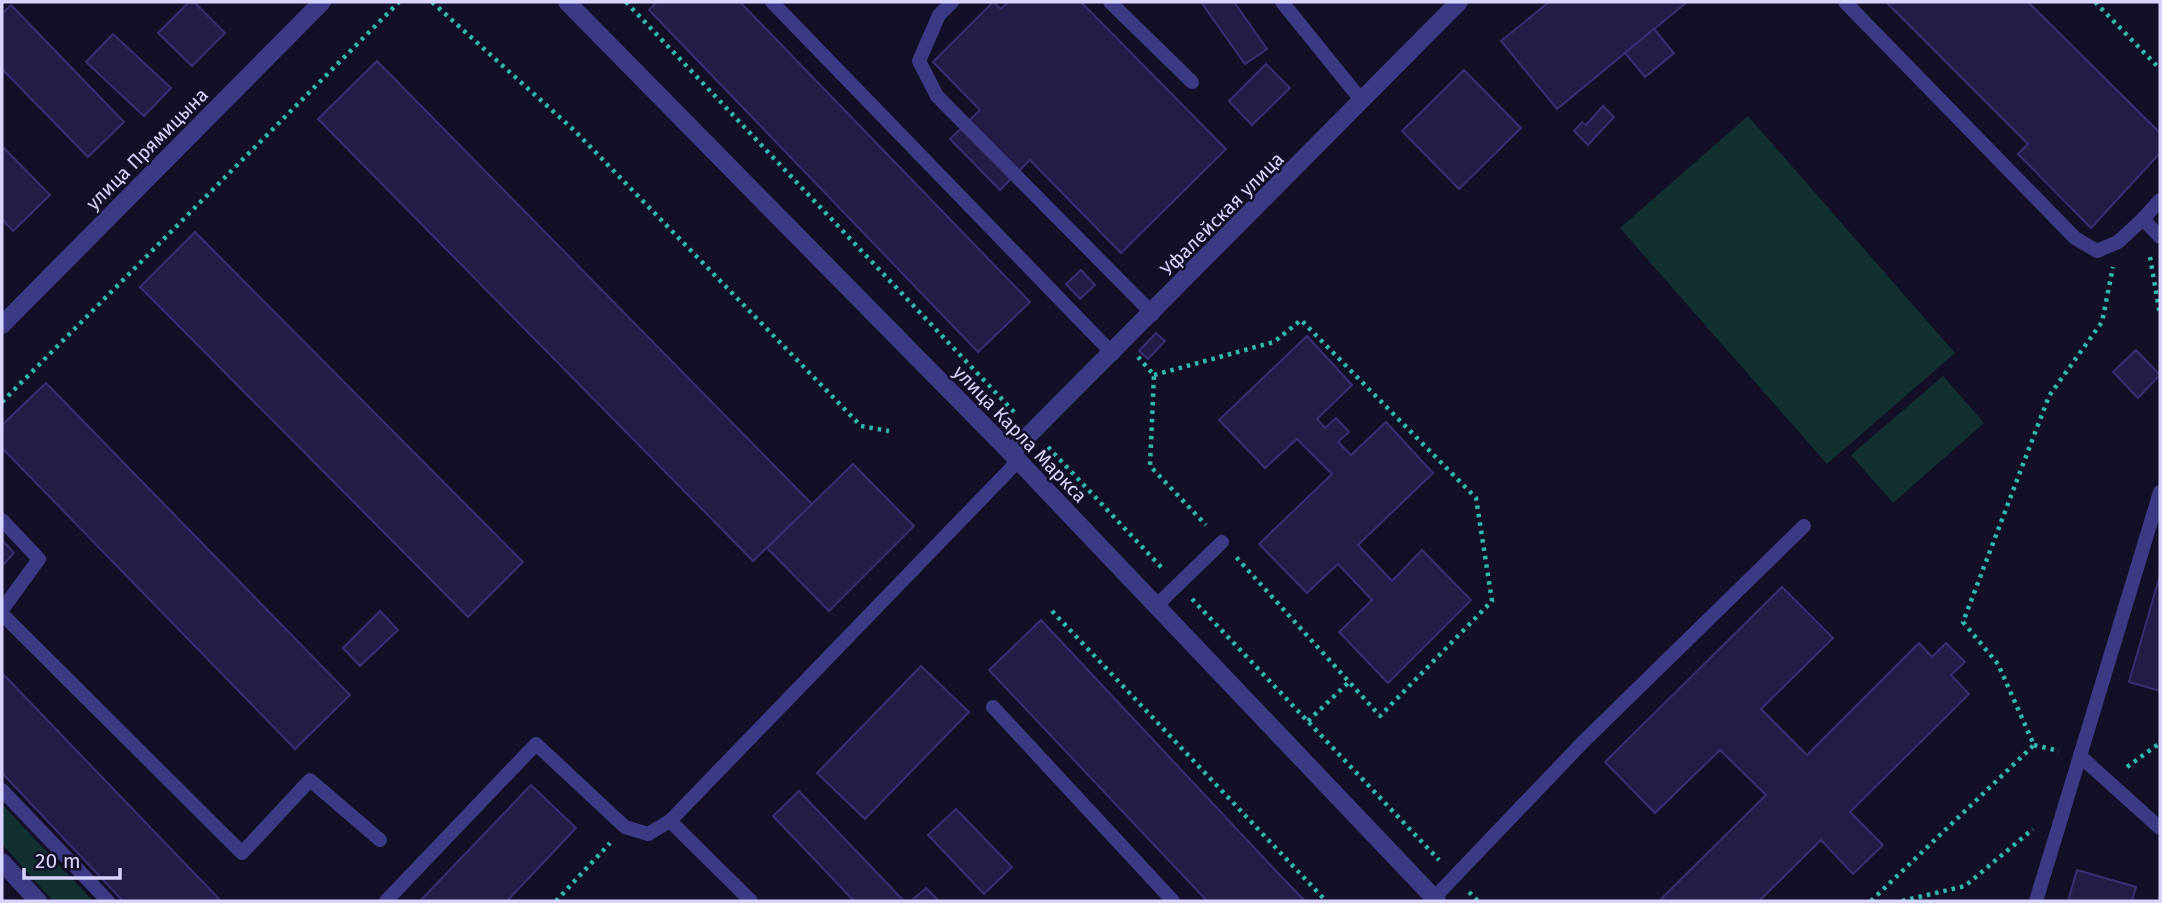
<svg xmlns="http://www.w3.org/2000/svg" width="2162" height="903" font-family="'Fira Sans',sans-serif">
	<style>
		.green { fill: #12302f }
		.building { fill: #241b47; stroke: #3b2d73; stroke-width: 2 }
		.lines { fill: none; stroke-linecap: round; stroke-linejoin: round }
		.path { stroke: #2fb8b0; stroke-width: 4.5; stroke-dasharray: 3.5 5; stroke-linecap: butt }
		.service { stroke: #3d3a85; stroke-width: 14 }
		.minor { stroke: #3d3a85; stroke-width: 18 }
		.tertiary { stroke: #3d3a85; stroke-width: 18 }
		.labels { text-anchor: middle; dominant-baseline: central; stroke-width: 5; stroke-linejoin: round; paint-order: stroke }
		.street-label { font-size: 19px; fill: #d9d4ff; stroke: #130f26 }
	</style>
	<rect width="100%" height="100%" fill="#130f26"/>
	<g class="green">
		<path d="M1748,116L1955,353L1827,464L1620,228Z"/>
		<path d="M1943,376L1984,423L1893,503L1851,455Z"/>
		<path d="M2,804L93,901H53L2,844Z"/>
	</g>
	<g class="building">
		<path d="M189,2H194L225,33L192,66L158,33Z"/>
		<path d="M657,2H740L1030,302L978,352L649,10Z"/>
		<path d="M993,2L1001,9L1008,2H1081L1226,149L1121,253L1030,160L1000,190L950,139L980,110L933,62Z"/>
		<path d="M1201,2H1234L1267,49L1245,64Z"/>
		<path d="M1549,2H1687L1557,109L1501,41Z"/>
		<path d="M1886,2H2028L2160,133V153L2091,228L2018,154L2028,144Z"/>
		<path d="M11,5L124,122L88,157L2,69V14Z"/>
		<path d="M1654,29L1674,53L1645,77L1625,53Z"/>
		<path d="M113,34L171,88L144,116L86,62Z"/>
		<path d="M377,61L812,504L753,561L318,119Z"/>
		<path d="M1266,64L1290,88L1252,125L1229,101Z"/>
		<path d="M1464,70L1521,128L1459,189L1402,131Z"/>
		<path d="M1603,106L1614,117L1588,145L1574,131L1582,122L1586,125Z"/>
		<path d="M2,146L50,195L13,231L2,219Z"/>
		<path d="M195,232L523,562L468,617L140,287Z"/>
		<path d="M1081,270L1095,285L1080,299L1066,284Z"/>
		<path d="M1156,333L1165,341L1148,359L1139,351Z"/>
		<path d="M1307,336L1352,385L1317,419L1325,428L1336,418L1349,432L1338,442L1351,455L1386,422L1433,473L1358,545L1392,581L1422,550L1471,600L1388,683L1339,632L1372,600L1338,564L1307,593L1259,544L1332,474L1297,439L1265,468L1219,420Z"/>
		<path d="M2136,350L2160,375L2138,398L2113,372Z"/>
		<path d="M46,383L350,695L295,749L2,448V425Z"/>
		<path d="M853,464L914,526L829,611L767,548Z"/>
		<path d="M2,540L14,553L2,566Z"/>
		<path d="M2160,575V691L2129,682Z"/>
		<path d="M1782,587L1833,638L1761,709L1807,755L1919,643L1932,657L1946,643L1965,662L1951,675L1969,694L1850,812L1883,845L1853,874L1821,840L1759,901H1659L1766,795L1720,750L1655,813L1605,762Z"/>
		<path d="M380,611L398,630L360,666L343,648Z"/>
		<path d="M1041,620L1275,870L1305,901H1207L989,670Z"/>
		<path d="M921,666L969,712L865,819L817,773Z"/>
		<path d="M2,673L221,901H123L2,773Z"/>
		<path d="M531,785L576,828L507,901H420Z"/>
		<path d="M799,791L904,901H854L773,816Z"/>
		<path d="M956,809L1012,867L984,894L928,835Z"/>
		<path d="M2077,870L2136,887L2132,901H2068Z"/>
		<path d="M926,888L939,901H911Z"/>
	</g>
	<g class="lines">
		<g class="path">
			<path d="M432,2L575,131L861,426L889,431"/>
			<path d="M626,2L1015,413"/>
			<path d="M2095,2L2160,69"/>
			<path d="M2150,257L2160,315"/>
			<path d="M1138,357L1154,375L1150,466L1206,525"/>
			<path d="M1154,375L1274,342L1301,320L1476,498L1492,601L1380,716L1236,557"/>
			<path d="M2,402L399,2"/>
			<path d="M1048,447L1162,568"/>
			<path d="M1192,599L1439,860"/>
			<path d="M1052,611L1326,901"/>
			<path d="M1308,721L1349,682"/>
			<path d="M2034,745L2059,751"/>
			<path d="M2127,767L2160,743"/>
			<path d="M1469,892L1478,901"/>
			<path d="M556,901L610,843"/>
			<path d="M1871,901L2034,745L1998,664L1963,622L2049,396L2102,322L2113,267"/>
			<path d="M1902,901L1965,886L2033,829"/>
		</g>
		<g class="service">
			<path d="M772,2L1113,354"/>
			<path d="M952,2L939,15L919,61L937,96L1153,314"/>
			<path d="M1110,2L1192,82"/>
			<path d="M1282,2L1362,101"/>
			<path d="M1845,2L2075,238L2097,251L2118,242L2143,219"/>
			<path d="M2160,200L2143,219L2160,237"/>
			<path d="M2160,492L2080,756L2160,828"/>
			<path d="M2,520L39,559L2,610"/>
			<path d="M1156,606L1222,542"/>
			<path d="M2,614L242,853L310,780L380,840"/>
			<path d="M993,707L1173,901"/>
			<path d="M2,790L108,901"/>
			<path d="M1434,898L1584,741L1804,526"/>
			<path d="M386,901L536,744L625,827L648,834L670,821"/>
			<path d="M751,901L670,821L1018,461"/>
			<path d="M2036,901L2080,756"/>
		</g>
		<g class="minor">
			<path d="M1011,453L1459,2"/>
			<path d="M2,862L38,901"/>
		</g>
		<g class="tertiary">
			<path d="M567,2L1011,453L1437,901"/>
			<path d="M2,325L322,2"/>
		</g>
	</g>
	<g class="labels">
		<g class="street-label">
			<text transform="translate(147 149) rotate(-45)">улица Прямицына</text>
			<text transform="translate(1222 214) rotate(-45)">Уфалейская улица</text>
			<text transform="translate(1020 434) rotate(46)">улица Карла Маркса</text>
		</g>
	</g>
	<rect width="2162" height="903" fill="none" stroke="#d9d4ff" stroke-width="7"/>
	<path d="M24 868v10h96v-10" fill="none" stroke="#d9d4ff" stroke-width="3.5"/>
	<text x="35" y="868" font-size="21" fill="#d9d4ff" stroke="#130f26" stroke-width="5" paint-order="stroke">20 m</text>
</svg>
